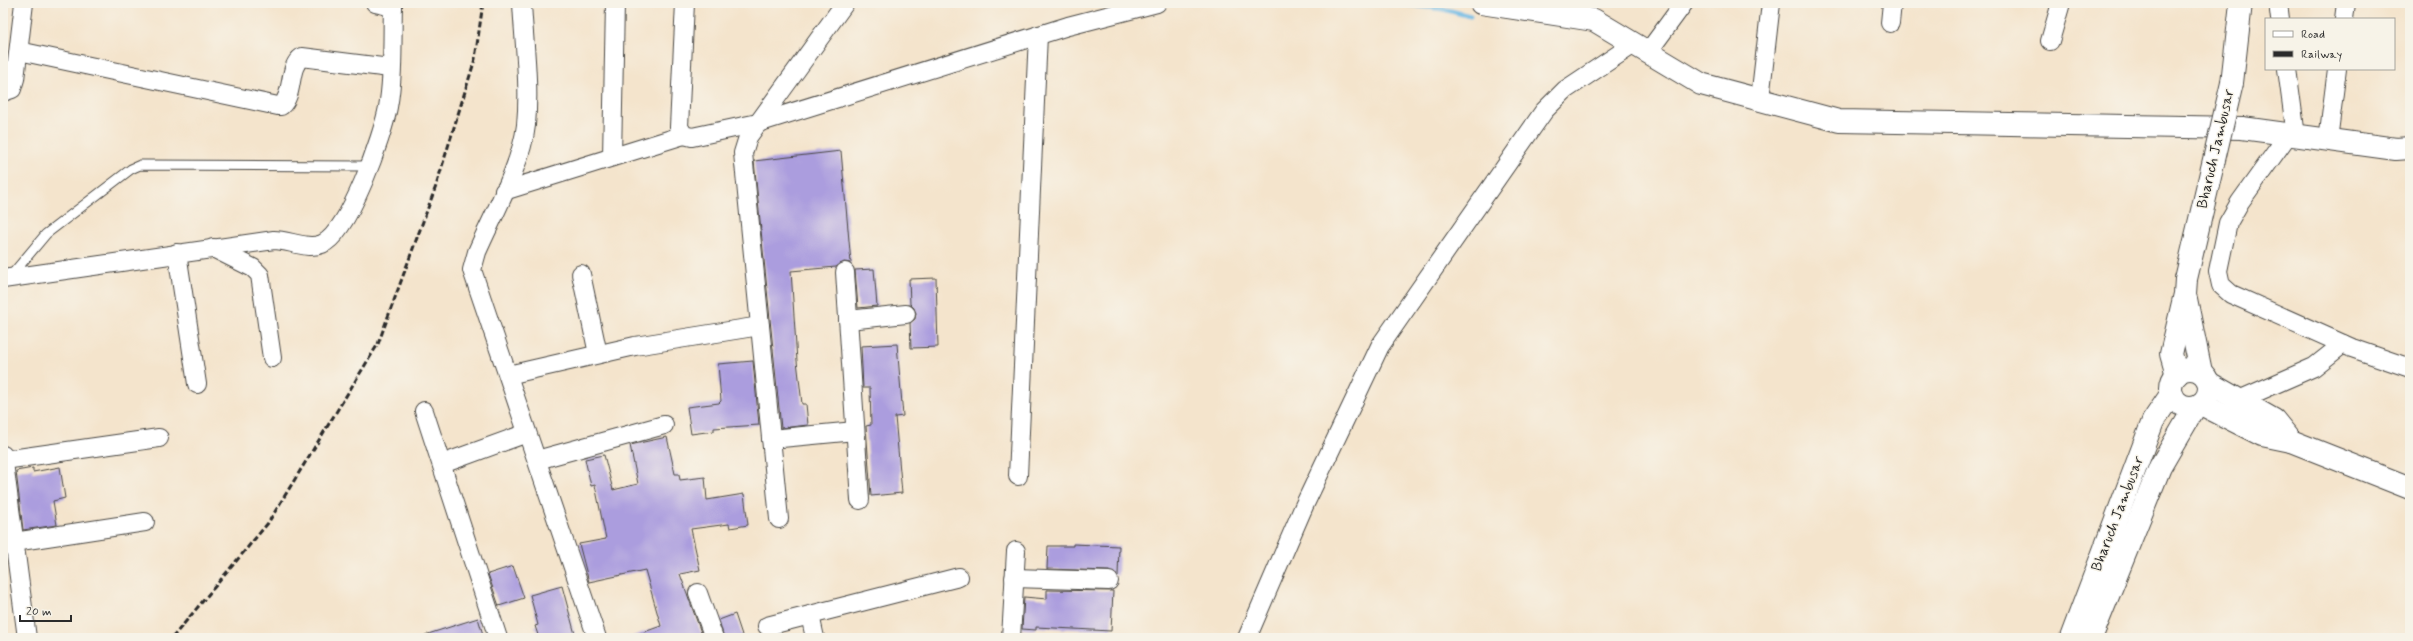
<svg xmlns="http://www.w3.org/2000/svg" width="2413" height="641" font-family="Mynerve,sans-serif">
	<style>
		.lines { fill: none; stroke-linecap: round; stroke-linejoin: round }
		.stream { stroke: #6ab8e4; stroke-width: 5 }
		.building { fill: #ab9dde }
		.service-casing { stroke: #494743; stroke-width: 11 }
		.minor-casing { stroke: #494743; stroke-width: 20 }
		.tertiary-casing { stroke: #494743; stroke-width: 24 }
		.secondary-casing { stroke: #494743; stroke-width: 24 }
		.primary-casing { stroke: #494743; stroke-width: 24 }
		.service { stroke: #fff; stroke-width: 9 }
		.minor { stroke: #fff; stroke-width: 18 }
		.tertiary { stroke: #fff; stroke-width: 22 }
		.secondary { stroke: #fff; stroke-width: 22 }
		.primary { stroke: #fff; stroke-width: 22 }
		.rail { stroke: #2b2b2b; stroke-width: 3; stroke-dasharray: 6 3; stroke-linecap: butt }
		.primary-bridge-casing { stroke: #494743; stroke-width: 24; stroke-linecap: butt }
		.primary-bridge { stroke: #fff; stroke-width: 22 }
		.labels { text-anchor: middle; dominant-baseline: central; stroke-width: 3; stroke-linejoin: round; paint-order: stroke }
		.street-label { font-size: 15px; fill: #2b2b2b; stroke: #f7f3e8 }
	</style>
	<rect width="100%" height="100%" fill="#f7f3e8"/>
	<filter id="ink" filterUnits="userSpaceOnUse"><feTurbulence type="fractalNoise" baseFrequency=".025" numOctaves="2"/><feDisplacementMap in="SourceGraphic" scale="8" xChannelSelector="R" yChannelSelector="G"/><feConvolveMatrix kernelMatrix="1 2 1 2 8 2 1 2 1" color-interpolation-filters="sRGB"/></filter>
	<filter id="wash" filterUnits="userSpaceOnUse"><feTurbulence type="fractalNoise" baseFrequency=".012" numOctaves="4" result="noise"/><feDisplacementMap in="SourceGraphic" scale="16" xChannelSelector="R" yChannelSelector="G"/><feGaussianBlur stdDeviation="0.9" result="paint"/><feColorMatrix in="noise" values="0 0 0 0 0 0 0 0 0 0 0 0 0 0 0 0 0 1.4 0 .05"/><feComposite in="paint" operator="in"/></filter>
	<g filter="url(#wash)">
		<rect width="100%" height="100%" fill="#f4e4cc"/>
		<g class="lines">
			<path class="stream" d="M1395,3L1443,9L1470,16"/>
		</g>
		<g id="blocks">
			<g class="building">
				<path d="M841,151L851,263L844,262L836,267L791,271L797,361L802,404H806L808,425L781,428L754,161Z"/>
				<path d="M874,269L877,306L858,308L855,270Z"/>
				<path d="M936,278L938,347L911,348L910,323L915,319L916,313L914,308L910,304L909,279Z"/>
				<path d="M897,344L903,416L895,417L902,493L871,496L866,426L871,425L870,388H863L861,346Z"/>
				<path d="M753,361L759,425L714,428V431L691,434L687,407L719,403L721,401L718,364Z"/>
				<path d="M667,437L675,474H679L680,480L705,477L707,500L744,494L748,525L730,528L729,524L691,529L700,570L680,574L703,638H633V636L661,626L645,570L589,582L579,544L606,539L595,485L591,486L585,459L604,455L613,490L638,484L630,445Z"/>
				<path d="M60,467L65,498L53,501L57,525L23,530L16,471L33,468V472Z"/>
				<path d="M1073,544L1119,546L1118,576L1109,571L1047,569L1048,546H1073Z"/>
				<path d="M513,566L524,598L499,606L488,574Z"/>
				<path d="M562,586L576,638H539L535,626L538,625L530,595Z"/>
				<path d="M1047,590L1113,591L1111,631L1036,627V630L1022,629L1024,597L1047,599Z"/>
				<path d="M735,614L743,638H724L719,620Z"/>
				<path d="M478,618L484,638H425V635Z"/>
			</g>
		</g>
	</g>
	<g filter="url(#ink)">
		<use href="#blocks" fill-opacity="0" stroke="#494743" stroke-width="1"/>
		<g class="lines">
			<defs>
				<path id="service" d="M10,277L46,234L131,169L140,165L368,166"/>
				<g id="minor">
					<path d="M375,3L393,7"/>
					<path d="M522,3C524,43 530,85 526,125C522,164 493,215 477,252L472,270L597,638"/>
					<path d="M685,3L679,127L684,135L692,137L758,123L1068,26L1157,3"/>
					<path d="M2278,3L2280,19"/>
					<path d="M2344,19L2346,3"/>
					<path d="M1890,23L1892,3"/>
					<path d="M2050,41L2061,3"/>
					<path d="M19,51L278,106H281C295,94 287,67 302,57L390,68"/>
					<path d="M1648,52L1684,3"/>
					<path d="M2287,69L2296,136"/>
					<path d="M3,92L12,89L15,79L24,3"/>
					<path d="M1760,99L1771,3"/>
					<path d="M2288,135L2240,202L2228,223L2218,271L2221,285L2231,294L2352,348L2410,368"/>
					<path d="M2328,140L2337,69"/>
					<path d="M612,157L615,3"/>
					<path d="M504,191L684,135"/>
					<path d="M213,248L253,268L260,275L272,358"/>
					<path d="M177,253L197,384"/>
					<path d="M845,272L860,500"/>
					<path d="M581,274L598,354"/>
					<path d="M3,279L274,240C289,240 307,250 322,244C349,233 383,135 388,107C394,75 392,36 393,3"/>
					<path d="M848,320L906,314"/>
					<path d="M508,375L635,346L760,326"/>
					<path d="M2239,400L2314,367L2343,344"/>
					<path d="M424,411L498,638"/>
					<path d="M771,439L855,431"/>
					<path d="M3,455L27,638"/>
					<path d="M4,460L159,438"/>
					<path d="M537,460L664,425"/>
					<path d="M442,464L527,433"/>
					<path d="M1018,476L1038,35"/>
					<path d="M779,519L743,153L748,137L845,3"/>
					<path d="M14,542L145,522"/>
					<path d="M1014,578L1109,581"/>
					<path d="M698,593L714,638"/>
					<path d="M810,615L815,638"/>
					<path d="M767,626L959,577"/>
					<path d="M1011,638L1016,551"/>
					<path d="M1247,638L1304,506L1380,346L1544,111L1565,90L1634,44"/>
				</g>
				<path id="tertiary" d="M1481,3L1594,20L1701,84L1839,121L2242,128L2396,149L2410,148"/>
				<g id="secondary">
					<path d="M2209,383L2274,420L2291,441"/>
					<path d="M2201,404L2262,435L2291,441L2410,488"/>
				</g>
				<g id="primary">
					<path d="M2232,83L2241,3"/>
					<path d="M2186,299L2201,372"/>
					<circle cx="2190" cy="388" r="19"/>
					<path d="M2177,375L2171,354L2185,294L2186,279"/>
					<path d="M2071,638L2153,421L2172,393"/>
					<path d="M2091,638L2160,467L2195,407"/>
				</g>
			</defs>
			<use href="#service" class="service-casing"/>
			<use href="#minor" class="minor-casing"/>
			<use href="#tertiary" class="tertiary-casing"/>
			<use href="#secondary" class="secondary-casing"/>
			<use href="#primary" class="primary-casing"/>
			<use href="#service" class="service"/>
			<use href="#minor" class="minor"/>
			<use href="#tertiary" class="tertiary"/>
			<use href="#secondary" class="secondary"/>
			<use href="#primary" class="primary"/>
			<path class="rail" d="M172,638L268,523L378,344L436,186L475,59L483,3"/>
			<defs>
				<path id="primary-bridge" d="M2186,279L2232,83"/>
			</defs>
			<use href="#primary-bridge" class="primary-bridge-casing"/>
			<use href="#primary-bridge" class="primary-bridge"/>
		</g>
	</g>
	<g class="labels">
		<g class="street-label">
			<text transform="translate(2216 149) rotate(-77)">Bharuch Jambusar</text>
			<text transform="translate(2118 514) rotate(-69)">Bharuch Jambusar</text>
		</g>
	</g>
	<rect width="2413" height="641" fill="none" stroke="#f7f3e8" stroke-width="16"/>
	<rect x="2265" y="18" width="130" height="52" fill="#f7f3e8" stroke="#a5a39c"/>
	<rect x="2273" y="31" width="20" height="6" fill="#ffffff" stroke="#a5a39c"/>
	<text x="2301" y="38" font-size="12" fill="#2b2b2b">Road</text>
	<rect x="2273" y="51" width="20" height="6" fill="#2b2b2b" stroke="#a5a39c"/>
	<text x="2301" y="58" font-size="12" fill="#2b2b2b">Railway</text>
	<path d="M20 615v6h51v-6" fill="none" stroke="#2b2b2b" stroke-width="2"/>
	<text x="26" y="615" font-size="12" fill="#2b2b2b" stroke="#f7f3e8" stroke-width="3" paint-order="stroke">20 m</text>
</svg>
